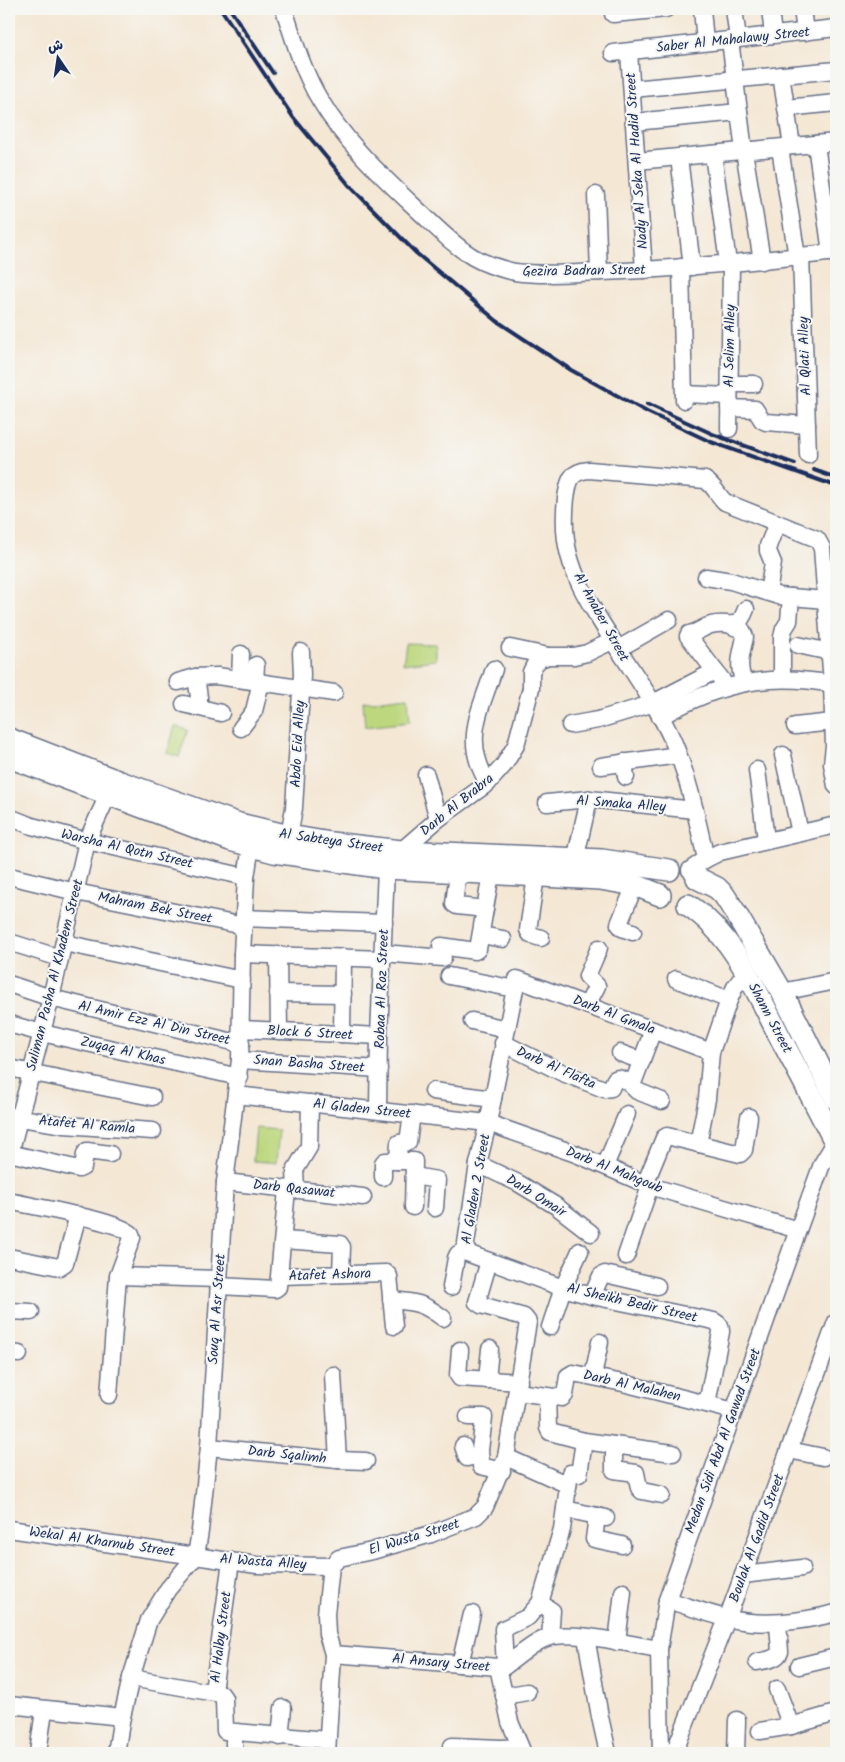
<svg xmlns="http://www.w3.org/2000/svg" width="845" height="1762" font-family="Kalam,'Playpen Sans Arabic',sans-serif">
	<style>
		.green { fill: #bcd77d; stroke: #6c836e }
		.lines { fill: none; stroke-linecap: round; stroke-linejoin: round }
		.minor-casing { stroke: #676f87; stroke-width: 19 }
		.major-casing { stroke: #676f87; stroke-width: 24 }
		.minor { stroke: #fff; stroke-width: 16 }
		.major { stroke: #fff; stroke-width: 21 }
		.rail { stroke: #1b2f5e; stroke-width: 4 }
		.labels { text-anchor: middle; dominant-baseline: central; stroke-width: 4; stroke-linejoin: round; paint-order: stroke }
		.street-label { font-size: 14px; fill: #1b2f5e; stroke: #f6f6f2 }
	</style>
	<rect width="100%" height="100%" fill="#f6f6f2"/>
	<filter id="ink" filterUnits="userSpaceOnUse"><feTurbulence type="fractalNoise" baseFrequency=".02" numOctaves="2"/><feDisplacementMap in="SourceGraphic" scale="10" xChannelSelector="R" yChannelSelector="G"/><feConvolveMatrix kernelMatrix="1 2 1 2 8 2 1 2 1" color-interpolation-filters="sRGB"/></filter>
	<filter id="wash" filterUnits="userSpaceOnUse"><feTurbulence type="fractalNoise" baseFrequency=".0096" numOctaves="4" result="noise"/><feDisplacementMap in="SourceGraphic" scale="20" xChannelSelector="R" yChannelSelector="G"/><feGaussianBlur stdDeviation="1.12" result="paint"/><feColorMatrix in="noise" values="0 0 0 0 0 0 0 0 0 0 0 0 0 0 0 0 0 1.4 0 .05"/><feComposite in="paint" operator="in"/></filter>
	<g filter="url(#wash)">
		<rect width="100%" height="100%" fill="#f4e7d4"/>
		<g class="green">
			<path d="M406,643L436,644V660L403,664Z"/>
			<path d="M408,697L410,722L365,727L363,702Z"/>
			<path d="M175,726L188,730L179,757L167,753Z"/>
			<path d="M256,1128L279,1130L276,1163L253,1161Z"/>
		</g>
	</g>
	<g filter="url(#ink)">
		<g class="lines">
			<defs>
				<g id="minor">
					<path d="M284,9C294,40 303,72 320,100C346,144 384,178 421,213C437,228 453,245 473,257C485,264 501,269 515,272C544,276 574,273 602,272C681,269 758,261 836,252"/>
					<path d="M702,9L705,42"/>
					<path d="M734,9L738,39"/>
					<path d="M770,9L773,35"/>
					<path d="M802,9L805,32"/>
					<path d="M613,14L666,9"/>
					<path d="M730,40L744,151L762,261"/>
					<path d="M629,52L644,270"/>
					<path d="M613,53L836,28"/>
					<path d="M781,75L792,146"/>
					<path d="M632,89L836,70"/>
					<path d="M786,108L836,103"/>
					<path d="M634,122L739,112"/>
					<path d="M816,144L831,253"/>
					<path d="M780,148L797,257"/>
					<path d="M713,154L728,263"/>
					<path d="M679,157L692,267"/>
					<path d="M637,161L836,142"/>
					<path d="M596,195L599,272"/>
					<path d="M801,256L808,455"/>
					<path d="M681,267L684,400"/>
					<path d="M730,384H754"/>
					<path d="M684,394L729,396"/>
					<path d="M729,408L755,409L762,420L766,422L807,425"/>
					<path d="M729,429L731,263"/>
					<path d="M706,577L731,581L779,596L826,600"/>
					<path d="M768,592L773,563L768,551V546L777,523"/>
					<path d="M732,626L742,630L745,637C741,656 737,664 744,683"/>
					<path d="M798,645L830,652"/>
					<path d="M510,648L548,656"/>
					<path d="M618,649L669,620"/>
					<path d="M196,677L199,697V707"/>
					<path d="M782,678V637L784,629L789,621L791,597"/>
					<path d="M240,679L241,654"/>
					<path d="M722,680L688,636L689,634C701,632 702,627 711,625C730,620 737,633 746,609"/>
					<path d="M178,682L196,677L217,676L334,693"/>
					<path d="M255,682L256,665"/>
					<path d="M184,704L221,713"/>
					<path d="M660,717C716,684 767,672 832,684"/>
					<path d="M570,725L598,720L651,704L715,671"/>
					<path d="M795,726L833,722"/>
					<path d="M241,728L254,711L261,682"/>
					<path d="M783,755L800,833"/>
					<path d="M624,762L626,777"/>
					<path d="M601,766L678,755"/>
					<path d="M757,770L766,840"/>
					<path d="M426,775L438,819"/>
					<path d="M488,783C462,740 480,712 494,669"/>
					<path d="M547,803L589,799L695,810"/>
					<path d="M9,817L32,826L87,841L246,877"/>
					<path d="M289,836L294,808L302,675L301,652"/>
					<path d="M401,851L438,819L488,783L504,765L516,745L531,688V672L535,664L540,659L548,656H574L587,653L612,641"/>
					<path d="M706,859C697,820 689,778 673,741C654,699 622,657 598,617C586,597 575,578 569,555C564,537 564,517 566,498C569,481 569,472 589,470L705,480C715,486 717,495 725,502L817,539L822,548L832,684L834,746L832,764L836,786"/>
					<path d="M575,860L589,799"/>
					<path d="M690,870L706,859L720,852L836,825"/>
					<path d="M458,872L454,904L457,906L485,909"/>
					<path d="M9,876L76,892L244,926"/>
					<path d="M536,876L528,930L531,935L541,938"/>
					<path d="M244,918L384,923"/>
					<path d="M633,932L622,928L619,924L635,885"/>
					<path d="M481,935L503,939"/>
					<path d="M9,942L60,958"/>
					<path d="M64,943L242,980"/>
					<path d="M441,946L475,951L478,949L491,874"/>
					<path d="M383,953L443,958"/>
					<path d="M242,954L383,959"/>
					<path d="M278,955L279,1031"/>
					<path d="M449,976L515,989"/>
					<path d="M676,979L729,1000"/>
					<path d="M9,984L51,998L241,1044"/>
					<path d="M782,992L836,981"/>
					<path d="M278,993L343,994"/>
					<path d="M587,1005L597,986L587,976L599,948"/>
					<path d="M472,1021L506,1029"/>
					<path d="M9,1024L42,1033L239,1077"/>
					<path d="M242,1029L379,1036"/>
					<path d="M653,1030L632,1086L637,1091L662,1101"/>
					<path d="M342,1034L343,957"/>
					<path d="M503,1043L563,1073L604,1089L611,1088L615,1079L618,1078L633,1083"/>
					<path d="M620,1053L642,1061"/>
					<path d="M240,1060L379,1069"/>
					<path d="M9,1068L152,1097"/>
					<path d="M433,1091L493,1099"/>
					<path d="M236,1095L488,1123L576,1154L650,1186L798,1230"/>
					<path d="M378,1110L379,1036L386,868"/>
					<path d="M9,1116L64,1125L153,1131"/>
					<path d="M698,1144L707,1099L711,1052L729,1000L735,987L746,972"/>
					<path d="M9,1153L79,1169L83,1167L85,1154L87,1151L110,1154"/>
					<path d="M9,1157L51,998L87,841L108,795"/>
					<path d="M398,1161L399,1143L408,1142L412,1114"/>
					<path d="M478,1164L518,1183L556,1206L591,1233"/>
					<path d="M605,1166L627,1114"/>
					<path d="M414,1176L437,1180L435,1208"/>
					<path d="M383,1177V1163L385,1161H414L413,1207"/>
					<path d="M225,1182L363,1197"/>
					<path d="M645,1184L664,1138L667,1136L740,1154L744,1150L749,1117"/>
					<path d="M296,1190L295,1170L309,1147L310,1103"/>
					<path d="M9,1201C30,1206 120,1221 131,1234L132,1238L118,1276L109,1395"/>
					<path d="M283,1240L340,1244L342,1247L341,1274"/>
					<path d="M626,1256L650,1186"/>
					<path d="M9,1257L59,1267L65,1263L78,1215"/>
					<path d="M118,1276L219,1279"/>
					<path d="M280,1276L386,1273L389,1276L394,1326"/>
					<path d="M219,1286L275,1289L278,1287L287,1189"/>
					<path d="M451,1287L456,1258L458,1254L465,1250"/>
					<path d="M592,1296L601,1276L605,1274L657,1286"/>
					<path d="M391,1300C416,1302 423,1303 443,1318"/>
					<path d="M9,1311L31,1312"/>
					<path d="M550,1327L563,1288L580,1251"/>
					<path d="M460,1350L458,1375L460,1378L519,1382"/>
					<path d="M9,1353L19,1354"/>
					<path d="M333,1375L338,1460"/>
					<path d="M593,1376L600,1342"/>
					<path d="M487,1380L490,1349"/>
					<path d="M517,1392L562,1398L565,1395L568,1376L573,1373L623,1383L734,1411"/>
					<path d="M547,1397L548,1428L550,1432L584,1441L673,1453"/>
					<path d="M707,1404L721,1332C721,1326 719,1324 714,1321L592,1296L563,1288L467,1253L465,1250L478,1164L488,1123L517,979L711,1052"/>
					<path d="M468,1417H484L480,1450L481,1466L502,1471"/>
					<path d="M614,1445V1470L636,1473L639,1488L642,1491L662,1495"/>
					<path d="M463,1446L467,1458L480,1455"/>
					<path d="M209,1447L338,1460L366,1461"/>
					<path d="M789,1450L823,1457"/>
					<path d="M506,1457L568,1485"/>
					<path d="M565,1509L606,1518"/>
					<path d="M597,1516L594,1539L622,1545"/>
					<path d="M9,1529L257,1565L331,1566"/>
					<path d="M231,1561L214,1684L215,1690L221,1694L224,1698L225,1731L327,1740"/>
					<path d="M743,1575L802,1568"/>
					<path d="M667,1600C687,1606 706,1613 726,1618C763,1627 800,1622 836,1613"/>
					<path d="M540,1603L552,1611L550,1637"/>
					<path d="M586,1637L600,1717L608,1753"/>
					<path d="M617,1642L623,1592"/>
					<path d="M333,1654L498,1667L505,1666C518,1657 530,1645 544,1639C568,1628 631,1645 659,1649"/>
					<path d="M757,1662C766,1660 776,1660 780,1652L778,1623"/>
					<path d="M460,1664L472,1614"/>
					<path d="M505,1666L503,1629L528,1617L540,1603L562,1529L570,1473L579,1474L584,1441"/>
					<path d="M799,1666L836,1657"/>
					<path d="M498,1667L510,1722L523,1753"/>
					<path d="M131,1678L221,1694"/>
					<path d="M777,1689L791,1726"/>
					<path d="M504,1696L527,1692"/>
					<path d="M9,1705L122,1717"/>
					<path d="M760,1731L791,1726L836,1713"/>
					<path d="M234,1733V1753"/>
					<path d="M280,1737L283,1708"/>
					<path d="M452,1746L501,1748L520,1747"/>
					<path d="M38,1753L44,1710"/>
					<path d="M116,1753L122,1717L131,1678L149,1620L168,1589L196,1556L200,1531L209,1447L225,1182L240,1060L242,954L246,877L251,846"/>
					<path d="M327,1753L333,1654L327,1634L326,1614L331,1566L339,1558L372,1551L431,1534L476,1516L485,1507L506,1457L528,1322L524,1317L481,1305L477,1302L489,1261"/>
					<path d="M661,1753L659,1649L667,1600L798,1230L822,1164L836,1141"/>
					<path d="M674,1753L727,1619L836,1322"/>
					<path d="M736,1753L737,1720"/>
				</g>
				<g id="major">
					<path d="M9,739L120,782L239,824L289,836L331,843L401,851L602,860L669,870"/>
					<path d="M9,757L230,840L274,852L386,868L600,879L635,885L660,895"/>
					<path d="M697,878L717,888L724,895L735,912L782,992L836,1099"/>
					<path d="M688,905C734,935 756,991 781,1039C800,1074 818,1109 836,1144"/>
				</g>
			</defs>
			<use href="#minor" class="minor-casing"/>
			<use href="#major" class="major-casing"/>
			<use href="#minor" class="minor"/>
			<use href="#major" class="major"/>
			<g class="rail">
				<path d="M221,9L293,117L349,185L416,253L497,321L571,370L647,412L711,442L836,486"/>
				<path d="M230,9L273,73"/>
				<path d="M647,404L715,435L795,464"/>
				<path d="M814,470L836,478"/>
			</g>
		</g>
	</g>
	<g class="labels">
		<g class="street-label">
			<text transform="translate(733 40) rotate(-6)">Saber Al Mahalawy Street</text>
			<text transform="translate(637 161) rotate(-94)">Nady Al Seka Al Hadid Street</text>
			<text transform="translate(584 271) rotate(-1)">Gezira Badran Street</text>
			<text transform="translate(730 346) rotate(-89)">Al Selim Alley</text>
			<text transform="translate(805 356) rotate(-92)">Al Qlati Alley</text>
			<text transform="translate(601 617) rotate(61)">Al Anaber Street</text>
			<text transform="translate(298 744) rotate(-87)">Abdo Eid Alley</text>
			<text transform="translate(621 804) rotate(4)">Al Smaka Alley</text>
			<text transform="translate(457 805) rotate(-39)">Darb Al Brabra</text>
			<text transform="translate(331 841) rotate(8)">Al Sabteya Street</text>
			<text transform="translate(127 849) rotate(13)">Warsha Al Qotn Street</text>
			<text transform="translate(155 908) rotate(11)">Mahram Bek Street</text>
			<text transform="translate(55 975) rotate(-76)">Suliman Pasha Al Khadem Street</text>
			<text transform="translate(382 989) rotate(-88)">Robaa Al Roz Street</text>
			<text transform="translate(614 1015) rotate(21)">Darb Al Gmala</text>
			<text transform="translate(770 1018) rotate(62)">Shann Street</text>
			<text transform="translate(154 1023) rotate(13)">Al Amir Ezz Al Din Street</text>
			<text transform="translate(310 1033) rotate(3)">Block 6 Street</text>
			<text transform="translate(123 1051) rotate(13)">Zuqaq Al Khas</text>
			<text transform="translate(309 1064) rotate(4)">Snan Basha Street</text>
			<text transform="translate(556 1068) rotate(24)">Darb Al Flafta</text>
			<text transform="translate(362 1109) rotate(6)">Al Gladen Street</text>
			<text transform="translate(87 1125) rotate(5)">Atafet Al Ramla</text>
			<text transform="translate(614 1170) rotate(22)">Darb Al Mahgoub</text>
			<text transform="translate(294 1189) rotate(6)">Darb Qasawat</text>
			<text transform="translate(476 1189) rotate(-80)">Al Gladen 2 Street</text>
			<text transform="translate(536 1196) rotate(32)">Darb Omair</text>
			<text transform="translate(330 1275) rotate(-2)">Atafet Ashora</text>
			<text transform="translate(632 1303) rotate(13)">Al Sheikh Bedir Street</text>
			<text transform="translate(217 1309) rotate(-86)">Souq Al Asr Street</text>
			<text transform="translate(632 1386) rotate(13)">Darb Al Malahen</text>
			<text transform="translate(723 1441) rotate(-70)">Medan Sidi Abd Al Gawad Street</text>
			<text transform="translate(287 1455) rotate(6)">Darb Sqalimh</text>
			<text transform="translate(414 1537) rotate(-17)">El Wusta Street</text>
			<text transform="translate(757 1538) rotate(-70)">Boulak Al Gadid Street</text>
			<text transform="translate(102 1542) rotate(8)">Wekal Al Kharnub Street</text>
			<text transform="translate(263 1562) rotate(4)">Al Wasta Alley</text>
			<text transform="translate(221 1637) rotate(-83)">Al Halby Street</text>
			<text transform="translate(441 1663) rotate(5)">Al Ansary Street</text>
		</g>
	</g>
	<rect width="845" height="1762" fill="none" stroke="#f6f6f2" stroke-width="30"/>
	<g transform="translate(58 58) rotate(347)" stroke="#f6f6f2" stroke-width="4" paint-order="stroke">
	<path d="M0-4L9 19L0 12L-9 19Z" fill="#1b2f5e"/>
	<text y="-8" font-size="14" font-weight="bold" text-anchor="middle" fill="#1b2f5e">ش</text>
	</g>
</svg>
